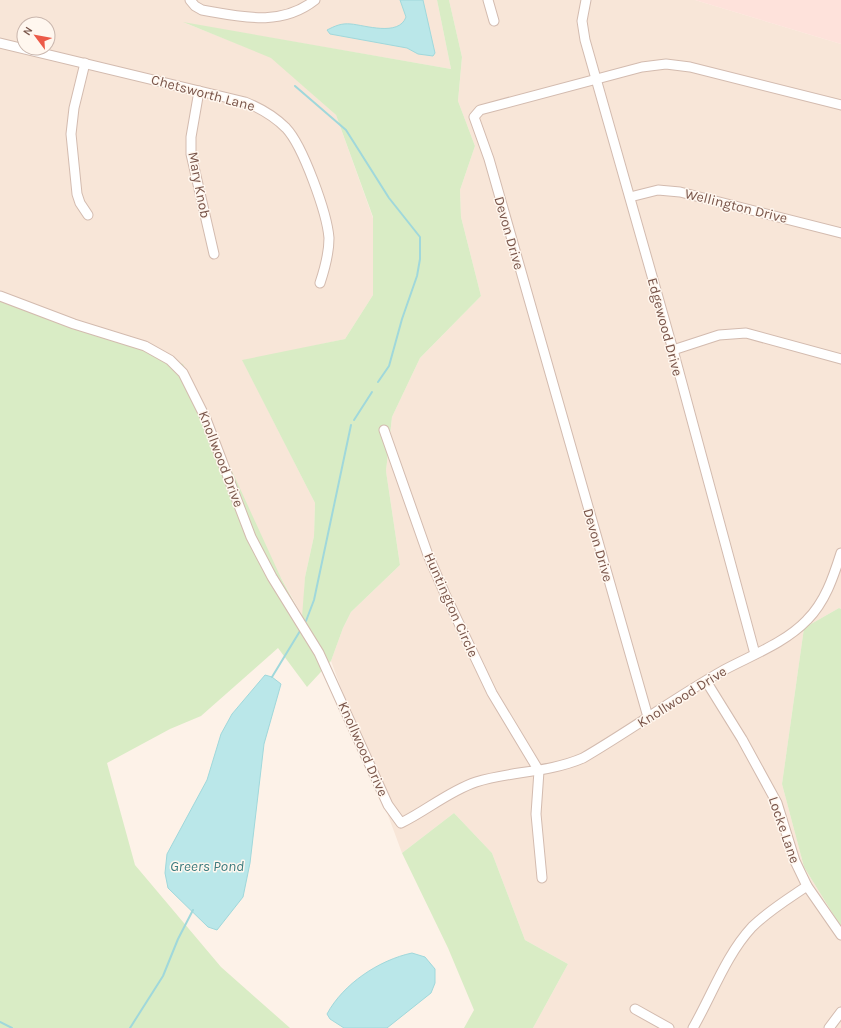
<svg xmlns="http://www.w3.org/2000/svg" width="841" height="1028" font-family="Karla,sans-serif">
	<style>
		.residential { fill: #f8e6d8; fill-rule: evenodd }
		.commercial { fill: #fee2db }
		.green { fill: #d9ecc5 }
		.water { fill: #bae7e9; stroke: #a0d8db }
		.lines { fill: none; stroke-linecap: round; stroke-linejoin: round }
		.stream { stroke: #a0d8db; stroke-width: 2 }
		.minor-casing { stroke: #d3bbaf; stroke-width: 11 }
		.minor { stroke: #fff; stroke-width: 9 }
		.labels { text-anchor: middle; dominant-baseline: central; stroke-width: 3; stroke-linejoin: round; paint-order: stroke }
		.street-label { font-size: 14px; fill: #79554a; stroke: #fff7ef }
		.water-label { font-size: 15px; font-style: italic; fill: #3c7b7e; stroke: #fff7ef }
	</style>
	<rect width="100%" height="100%" fill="#fdf2e8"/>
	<g class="residential">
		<path d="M0,0H437L451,69L185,23L271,57L336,115L373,218V295L345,339L243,361L315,503L314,536L305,577L303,617L281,578L51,319L0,292ZM24,24H48V48H24Z"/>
		<path d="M449,0H695L841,44V609L839,608L804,628L782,784L804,867L841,927V1028H533L568,964L525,940L492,853L454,813L402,853L331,661L343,628L351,612L400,565L386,471L392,417L420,358L481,296L461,217L460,190L475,146L458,101L462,57Z"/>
	</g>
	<path class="commercial" d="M695,0H841V44Z"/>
	<g class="green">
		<path d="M437,0H449L462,57L458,101L475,146L460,190L461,217L481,296L420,358L392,417L386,471L400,565L351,612L343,628L331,661L307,687L278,648L201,716L170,729L107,763L135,865L221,967L290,1028H0V292L51,319L183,364L281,578L302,617L305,577L314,536L315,503L242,360L345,339L373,295V217L336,115L271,58L183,22L451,69Z"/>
		<path d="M839,608L841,609V927L804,867L782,784L804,628Z"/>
		<path d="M454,813L492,853L525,940L568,964L533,1028H464L474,1010L448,948L402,853Z"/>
	</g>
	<g class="water">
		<path d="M400,0H423L435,53L433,56L418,54L407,48L330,34L327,30C335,26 341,23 351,24C364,25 399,37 406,17Z"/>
		<path d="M265,675L272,677L281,684L264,744L250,863L243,897L217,930L208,927L168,888L165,873L167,854L207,780L221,734L232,714Z"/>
		<path d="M412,953L425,957L435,969V983L431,993L387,1028H344L330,1019L327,1014C343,984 379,960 412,953Z"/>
	</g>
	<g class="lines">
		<g class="stream">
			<path d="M295,86L346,130L389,198L420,237V259L417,276L402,319L389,366L378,382"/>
			<path d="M354,420L372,392"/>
			<path d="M306,621L314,600L351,425"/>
			<path d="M272,677L300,631"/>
			<path d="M0,1022L12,1028"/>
			<path d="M130,1028L163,976L178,939L193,910"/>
		</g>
		<defs>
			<g id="minor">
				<path d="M190,0L195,6L202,10C242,17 281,27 315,0"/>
				<path d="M488,0L494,21"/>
				<path d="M586,0L582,21L585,40L673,350L755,654"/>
				<path d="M0,43L245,102C260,108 274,116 286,128C303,146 327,213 329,238C329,254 325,268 320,283"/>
				<path d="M85,63L74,108L71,134L77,194L80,203L88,215"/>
				<path d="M199,91L191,137V154L214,254"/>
				<path d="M630,197L658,190L680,192L841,233"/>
				<path d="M0,296L74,324L145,346L170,360L183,373L206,419L251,537L272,577L319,653L388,805L401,823C426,811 449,791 476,782C511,771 548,773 583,758C631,730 676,697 724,670C752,655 785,643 807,620C825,602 833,578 841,553"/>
				<path d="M673,350L719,335L746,333L841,359"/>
				<path d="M384,430L428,555L445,594L492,693L539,771L536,814L542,878"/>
				<path d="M706,681L742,739L777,803L795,861L807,886L841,935"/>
				<path d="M648,717L489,159L474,117L480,110L642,67L666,64L690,67L841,105"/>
				<path d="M635,1009L669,1028"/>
				<path d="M693,1028C712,995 726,955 752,927C768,911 788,899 807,886"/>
				<path d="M829,1028L841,1012"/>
			</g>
		</defs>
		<use href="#minor" class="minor-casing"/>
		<use href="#minor" class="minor"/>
	</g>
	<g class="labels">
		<g class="street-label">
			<text transform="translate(203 93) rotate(15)">Chetsworth Lane</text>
			<text transform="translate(199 185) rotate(79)">Mary Knob</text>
			<text transform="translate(736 206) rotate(14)">Wellington Drive</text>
			<text transform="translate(509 233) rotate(74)">Devon Drive</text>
			<text transform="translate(665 327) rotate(75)">Edgewood Drive</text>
			<text transform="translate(221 459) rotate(69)">Knollwood Drive</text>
			<text transform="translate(598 545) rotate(74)">Devon Drive</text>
			<text transform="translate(451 605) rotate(66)">Huntington Circle</text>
			<text transform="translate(682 697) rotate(-32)">Knollwood Drive</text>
			<text transform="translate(363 749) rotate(66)">Knollwood Drive</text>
			<text transform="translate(784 830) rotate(71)">Locke Lane</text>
		</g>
		<g class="water-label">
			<text x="207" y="866">Greers Pond</text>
		</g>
	</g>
	<g transform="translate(36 36) rotate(302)"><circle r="19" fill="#fff7ef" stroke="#c9b6ad"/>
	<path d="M0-3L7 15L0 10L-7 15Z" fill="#ec5a48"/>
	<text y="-6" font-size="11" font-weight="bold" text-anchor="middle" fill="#79554a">N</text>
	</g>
</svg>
